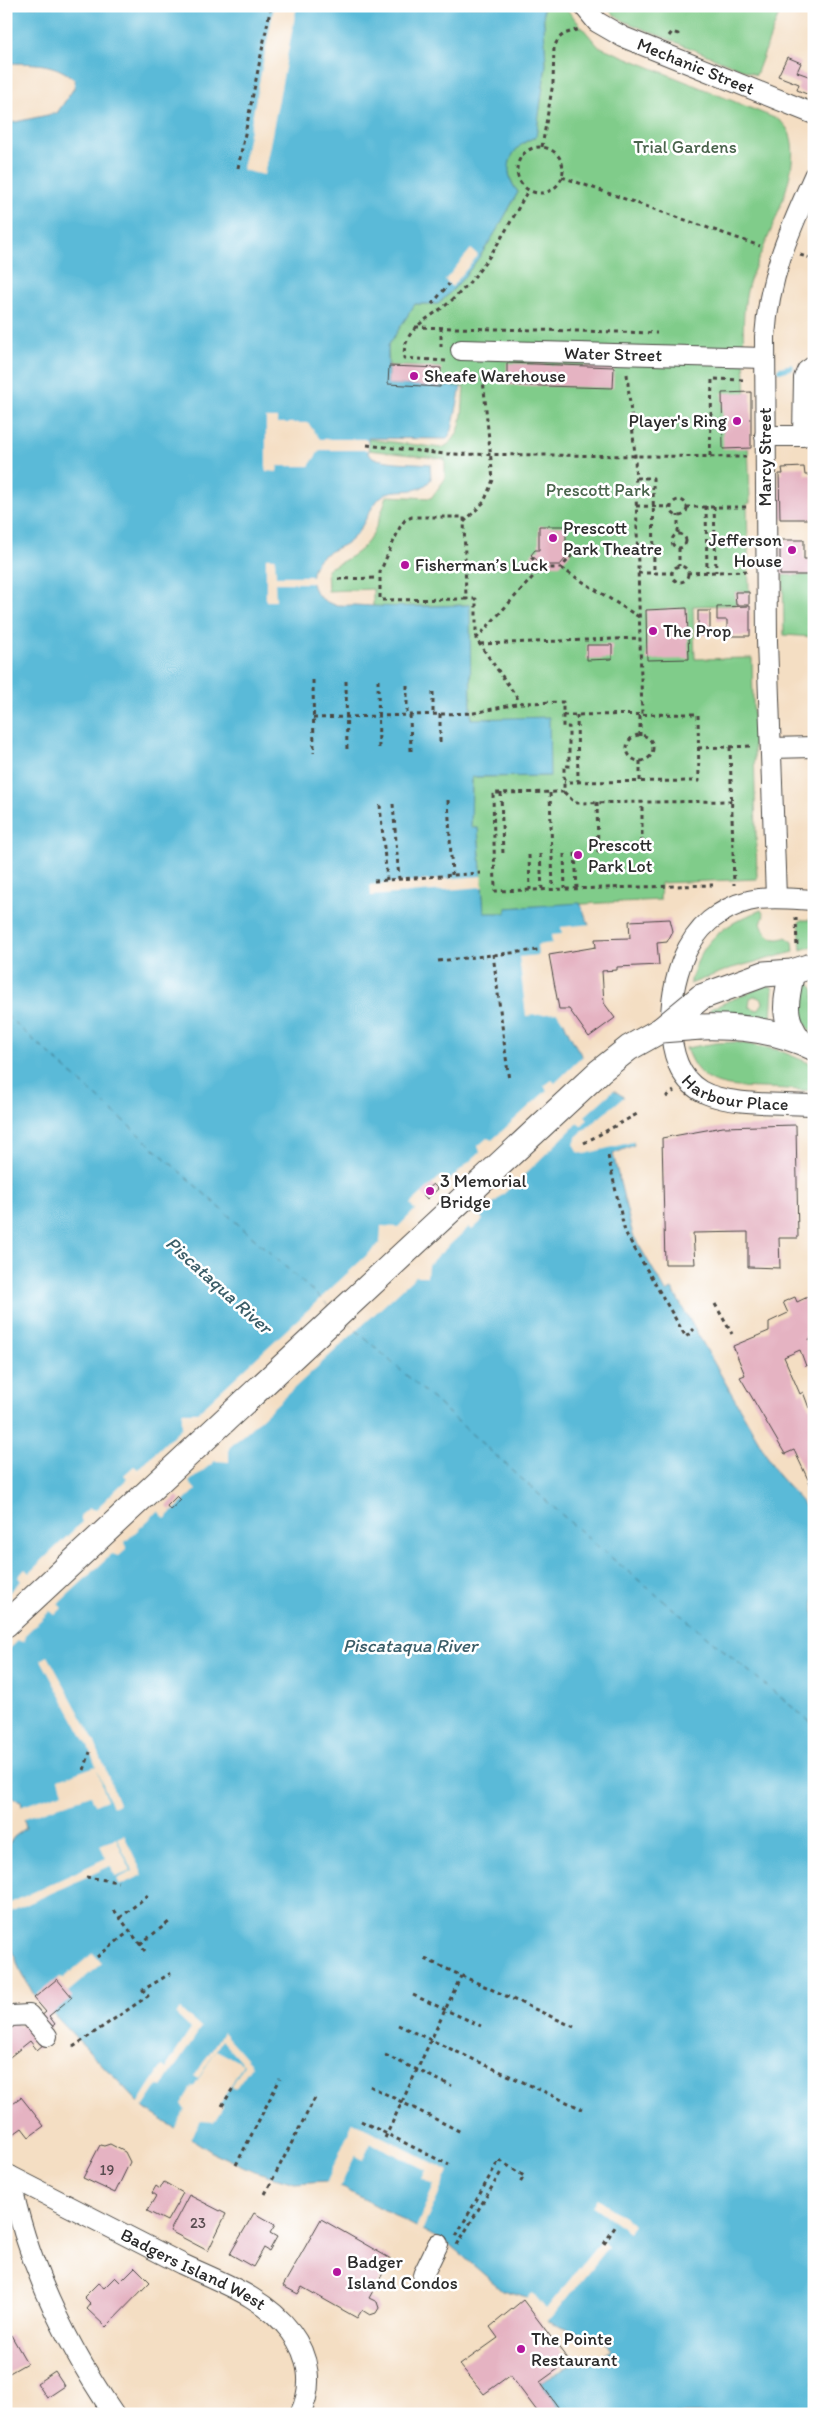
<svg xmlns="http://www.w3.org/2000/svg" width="820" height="2420" font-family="Itim,sans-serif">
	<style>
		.green { fill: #80cc8a; stroke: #567c5a; fill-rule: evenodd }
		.water { fill: #5abad8; stroke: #427282 }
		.pier { fill: #f4dec3 }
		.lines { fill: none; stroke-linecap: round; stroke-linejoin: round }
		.stream { stroke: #5abad8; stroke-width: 5.5 }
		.ferry { stroke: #3b5d68; stroke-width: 1; stroke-dasharray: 6 5; stroke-linecap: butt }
		.building { fill: #e5b3c2 }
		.minor-casing { stroke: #494642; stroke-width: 22 }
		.major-casing { stroke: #494642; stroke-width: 27 }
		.path { stroke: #494642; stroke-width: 3; stroke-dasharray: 4 4; stroke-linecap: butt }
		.minor { stroke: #fff; stroke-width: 20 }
		.major { stroke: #fff; stroke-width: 25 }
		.major-bridge-casing { stroke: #494642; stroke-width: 27; stroke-linecap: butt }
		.major-bridge { stroke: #fff; stroke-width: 25 }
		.poi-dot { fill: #b5179e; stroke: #fff; stroke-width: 2 }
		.labels { text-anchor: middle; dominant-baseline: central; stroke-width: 5; stroke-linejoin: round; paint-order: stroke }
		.number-label { font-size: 15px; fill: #5a4d51 }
		.street-label { font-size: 18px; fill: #2b2b2b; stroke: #fff }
		.park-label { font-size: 18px; fill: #49634c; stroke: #fff }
		.poi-label { font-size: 18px; fill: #2b2b2b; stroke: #fff; text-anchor: start }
		.water-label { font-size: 19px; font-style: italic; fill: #3b5d68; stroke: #fff }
	</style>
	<rect width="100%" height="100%" fill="#fff"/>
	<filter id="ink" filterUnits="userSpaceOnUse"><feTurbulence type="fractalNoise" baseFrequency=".02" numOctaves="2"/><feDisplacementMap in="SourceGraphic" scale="10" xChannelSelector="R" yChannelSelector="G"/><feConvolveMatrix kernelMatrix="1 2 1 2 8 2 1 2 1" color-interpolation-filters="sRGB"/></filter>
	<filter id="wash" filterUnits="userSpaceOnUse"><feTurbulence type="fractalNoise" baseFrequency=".0096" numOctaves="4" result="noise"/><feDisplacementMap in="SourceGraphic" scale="20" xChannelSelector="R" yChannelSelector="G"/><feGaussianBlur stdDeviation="1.12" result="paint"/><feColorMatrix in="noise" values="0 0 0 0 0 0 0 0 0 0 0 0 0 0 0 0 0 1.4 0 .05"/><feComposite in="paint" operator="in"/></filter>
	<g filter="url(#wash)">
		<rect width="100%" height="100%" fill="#f4dec3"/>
		<g class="green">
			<path d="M543,6H564L598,46L777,119C820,144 762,245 750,280C740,310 744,346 745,378C747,419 749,461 750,503L747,504L749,592H735L736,605L693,606L695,659L752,658L757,879L661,883L660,900L506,908V913L484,914L478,828H471L472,777L550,776L471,719L469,605L373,607V589L328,591L327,569C371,549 372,540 387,496L431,498L445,479V459L368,450L367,439L442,448C465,437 462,409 464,387H440V368L389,366L388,346L415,304H438C473,273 496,233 518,192C500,169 510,146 536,137L546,64Z"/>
			<path d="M606,6H782L756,75L624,21L614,15Z"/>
			<path d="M783,575H814V637L784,635Z"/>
			<path d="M761,910L764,915L761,924C766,935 773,943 786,937L793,942L794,952L732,968L690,984C701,940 720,927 761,910Z"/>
			<path d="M801,920H814V946L801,950L799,922Z"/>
			<path d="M809,983L814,990V1035C798,1017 792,1002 809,983Z"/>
			<path d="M767,985L773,988L771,1017L768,1019L710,1011V1009ZM754,996L762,999L763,1003L758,1010L749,1007L750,998Z"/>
			<path d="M736,1042L778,1050L814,1065V1091C797,1090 780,1088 763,1088C726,1087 700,1088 686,1048L716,1043Z"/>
		</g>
		<path class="water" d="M6,6H543L546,64L536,137C510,145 500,171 518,192C496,233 473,273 438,304H415L388,346V384L461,387L452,430L447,439L368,438V454C378,464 414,462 430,464L431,479C418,498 396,485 382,496C368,508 365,527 352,539C343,548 327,550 319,559C305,575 311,597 332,604C338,606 348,605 355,605C393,608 431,606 470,605L471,719L549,717L550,776L472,777L471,828H478L484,913H506V908L580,903L595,939L550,955C553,972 554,991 559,1008C569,1042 594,1079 624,1097L634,1145L613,1154L633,1235L666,1292L672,1289L778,1475L814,1516V2414H563L540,2382L583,2359L601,2356L611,2350L608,2344L546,2320L527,2297L502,2290L450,2245L345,2189L325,2181L295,2183L254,2171L212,2152L145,2109L33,1993L19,1968L6,1931V1848L14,1837L26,1828L21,1801L6,1796V124L57,113L74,88L75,80C54,61 32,64 6,63Z"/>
		<g class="pier">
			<path d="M274,6H297L264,175L242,170Z"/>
			<path d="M471,249L478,255L452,287L445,280Z"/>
			<path d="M266,418H277V423H308L320,439H367L368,450H320L309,466H278L277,472L266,471Z"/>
			<path d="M266,558H275L276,576H314L313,583H275L276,601H266Z"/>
			<path d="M482,876L483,887L371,896L370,885Z"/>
			<path d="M592,924L598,939L596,947L550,955L559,1009H562L567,1019L563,1022L557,1013L526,1016L519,957L538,955L537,945L552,943L551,935L562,934L561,927Z"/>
			<path d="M585,1054L615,1089L585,1116L588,1119L581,1126L578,1123L524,1175L525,1179L517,1187L513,1185L480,1216L483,1220L472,1230L469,1227L428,1265L427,1276H416L229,1448V1462L215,1461L189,1482L196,1490L165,1519L158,1511L125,1542L127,1549L119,1556L112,1554L58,1604L62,1608L55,1615L50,1611L25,1635L24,1642L18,1641L6,1652V1595L21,1581L18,1577L25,1569L29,1573L82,1522L80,1516L89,1508L95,1510L127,1479L124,1475L134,1466L138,1469L182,1427V1412H198L380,1243L381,1226L398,1227L415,1210L410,1204L441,1176L447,1182L480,1152L478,1146L487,1138L492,1140L547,1090L544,1086L552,1080L555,1083Z"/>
			<path d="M624,1097H626L636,1141L585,1154L578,1152L574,1145L577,1136Z"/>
			<path d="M48,1656L94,1740L119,1804L112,1807L97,1769L107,1800L95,1805L91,1795L22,1819L20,1807L63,1792L59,1779L96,1766L87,1744L41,1660Z"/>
			<path d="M124,1835L143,1875L120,1885L117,1879L133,1871L117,1838Z"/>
			<path d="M116,1838L131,1871L116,1877L110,1866L6,1914V1905L106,1858L100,1845Z"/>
			<path d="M93,1953L102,1963L68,1992L72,1997L50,2015L33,1998L59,1977L63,1978Z"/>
			<path d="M180,2009L201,2028L162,2087L158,2085L142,2109L138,2104L162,2066L168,2069L167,2066L191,2029L176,2015Z"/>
			<path d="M223,2032L252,2065L235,2089L231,2087L244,2065L222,2040L198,2079L194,2077Z"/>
			<path d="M216,2050L243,2064L220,2104L223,2107L214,2122L201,2121L189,2140L173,2131L185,2110L181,2104L192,2086L194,2087Z"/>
			<path d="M353,2122L449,2171L422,2231L416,2228L434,2185L422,2179L426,2170L371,2143L363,2160L355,2156L339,2189L326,2184Z"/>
			<path d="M598,2199L634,2225L629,2232L593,2206Z"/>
			<path d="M601,2241L608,2248L552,2317L545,2322L525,2299L533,2293L546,2309Z"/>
		</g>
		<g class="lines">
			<path class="stream" d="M780,370L791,367"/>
			<g class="ferry">
				<path d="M6,1015L329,1306"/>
				<path d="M348,1323L590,1540L814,1725"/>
			</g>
		</g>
		<g id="blocks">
			<g class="building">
				<path d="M787,57L801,63L797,72L814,78V97L797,90L799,84L778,76Z"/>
				<path d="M507,363L614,367L613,388L507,385Z"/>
				<path d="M389,366L441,368L440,387L388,384Z"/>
				<path d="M751,392V448L723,449L722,393Z"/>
				<path d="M804,467L805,475H813L814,519H780L779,474H783L782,468Z"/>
				<path d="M539,526H566V550H570L571,552L560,565H543L531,555L535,550H539Z"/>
				<path d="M780,540H804V559H814V575H780Z"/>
				<path d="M735,592H749V605H736Z"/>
				<path d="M750,606V636H727V620H717V607Z"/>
				<path d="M687,608L689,659L647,660L646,610Z"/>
				<rect x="698" y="611" width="12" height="24"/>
				<path d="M587,645H612V659L587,660Z"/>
				<path d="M670,919L673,931L667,942L657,943L659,965L617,967V970L602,971L604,1003L615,1018L589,1037L569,1009H559L549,955L596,947L595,939L630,938L629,921Z"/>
				<path d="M796,1125L798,1238H779L780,1268L748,1267V1232L693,1233L695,1264H665L662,1138L723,1127Z"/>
				<path d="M433,1184L438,1189L427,1199L422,1193Z"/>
				<path d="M814,1294V1337L809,1339L812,1345L814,1344V1363L806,1366L800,1350L784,1357L800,1394L803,1392L809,1408L811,1407L814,1413V1492L794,1450L785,1454L740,1377L745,1375L733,1346L769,1331V1322L788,1313L783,1302L795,1297L797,1302Z"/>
				<path d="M177,1496L181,1500L170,1510L167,1506Z"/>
				<path d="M57,1979L72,1997L49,2016L55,2024L49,2029L40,2017L46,2012L34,1998Z"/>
				<path d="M15,2021L19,2026L26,2021L44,2044L37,2050L30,2041L6,2060V2027Z"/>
				<path d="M21,2097L44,2126L29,2137L22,2128L11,2136L6,2130V2108Z"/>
				<path d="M110,2144L125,2152L130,2162L115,2193L83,2178L100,2145L104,2146Z"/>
				<path d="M164,2182L183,2193L167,2221L147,2211L156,2196L152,2193L156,2186L160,2189Z"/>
				<path d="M189,2195L226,2214L208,2251L170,2231Z"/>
				<path d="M254,2213L275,2225L270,2233L277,2237L269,2251L264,2248L253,2267L230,2254Z"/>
				<path d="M321,2219L391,2259L369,2298L377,2302L379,2308L376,2313L370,2315L362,2310L357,2318L302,2287L298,2294L283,2286Z"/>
				<path d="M135,2267L150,2282L106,2327L87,2309L91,2304L84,2297L98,2283L104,2288L115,2277L120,2282Z"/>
				<path d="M523,2300L569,2361L540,2382L563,2414H532L537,2411L510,2375L484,2394L460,2365L498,2338L490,2327Z"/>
				<path d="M11,2335L27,2363L6,2375V2338Z"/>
				<path d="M55,2371L65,2386L47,2398L37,2383Z"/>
				<path d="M246,2408L253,2414L242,2413Z"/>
			</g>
		</g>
	</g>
	<g filter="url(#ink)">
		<use href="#blocks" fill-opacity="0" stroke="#494642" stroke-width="1"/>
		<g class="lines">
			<defs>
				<g id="minor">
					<path id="s1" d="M584,6L597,22L623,37L814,114"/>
					<path id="s2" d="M461,350L765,358"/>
					<path d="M765,436H803L804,378L807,371L814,366"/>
					<path d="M771,748L814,747"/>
					<path d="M776,897L767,641L765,337C769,275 789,232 814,176"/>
					<path id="s3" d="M814,900C778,898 751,893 719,914C706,922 695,935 688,948C668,985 658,1067 701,1091C727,1106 784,1103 814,1105"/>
					<path d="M6,2019L11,2016L29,2015L47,2036"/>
					<path id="s4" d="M6,2174C65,2204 124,2234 182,2264C220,2282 265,2297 291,2332C309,2356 314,2386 300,2414"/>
					<path d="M10,2176C26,2262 65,2342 114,2414"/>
					<path d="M423,2275L438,2244"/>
				</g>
				<g id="major">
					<path d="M792,972C786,999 781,1017 799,1040"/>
					<path d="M701,997L764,974L792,972L814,965"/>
					<path d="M701,1027C740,1026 779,1030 814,1048"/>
					<path d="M6,1624L600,1071L629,1048L661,1030"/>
				</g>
			</defs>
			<use href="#minor" class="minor-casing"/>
			<use href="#major" class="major-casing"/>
			<g class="path">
				<path d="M669,36L672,32L678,34L676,38"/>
				<circle cx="540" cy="170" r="23"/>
				<path d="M542,147L553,83L554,47L559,38L564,34L579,29"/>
				<path d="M238,168L271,6"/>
				<path d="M562,177L760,246"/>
				<path d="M800,255L814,259"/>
				<path d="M432,304L449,284"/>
				<path d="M415,327L657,333"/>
				<path d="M441,347V327"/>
				<path d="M446,361L404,358C403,326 431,319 452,300C485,271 507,229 528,190"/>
				<path d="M627,374L635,455L642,715"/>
				<path d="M367,445L444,454L746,457"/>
				<path d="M710,456L712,379L747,380"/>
				<path d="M636,478H653L654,572"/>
				<circle cx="679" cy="508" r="8"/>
				<path d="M636,506L671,507"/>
				<path d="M706,506L707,572"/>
				<path d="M714,506L716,572"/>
				<path d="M686,507H749"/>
				<path d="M464,522L484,502L493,480L482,369"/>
				<path d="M678,533V515"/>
				<circle cx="679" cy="541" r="7"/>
				<path d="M679,548V566"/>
				<path d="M531,557L542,568H561L572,555"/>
				<circle cx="680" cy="574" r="8"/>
				<path d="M561,568L639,617"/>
				<path d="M638,573H672"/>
				<path d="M687,573L748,571"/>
				<path d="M338,579L378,578"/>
				<path d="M466,599L380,600V572L400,527L405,520L412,517H464L466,599H476V639L521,703"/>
				<path d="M476,639L542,567"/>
				<path d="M480,644L640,638"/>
				<path d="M313,680L314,753"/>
				<path d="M378,680L379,752"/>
				<path d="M346,681L347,752"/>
				<path d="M407,685V715"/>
				<path d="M433,692V714"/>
				<path d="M440,714V744"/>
				<path d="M410,715L411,751"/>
				<path d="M563,715L698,714L699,781L564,782"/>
				<path d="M577,715L578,781"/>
				<path d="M313,718L474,713L521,703L563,702V727H569V766H564V792L493,793L495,891L713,885"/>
				<circle cx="640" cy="748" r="13"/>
				<path d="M640,736V715"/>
				<path d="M730,747L734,885"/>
				<path d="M698,748L753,746"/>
				<path d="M640,761V781"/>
				<path d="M564,792L575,803L732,801"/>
				<path d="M501,793L503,855"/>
				<path d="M550,793L553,889"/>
				<path d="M448,800L452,875"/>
				<path d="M597,802L598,853"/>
				<path d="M393,804L399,879"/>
				<path d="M380,805L387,880"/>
				<path d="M642,851V802"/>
				<path d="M575,853L577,888"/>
				<path d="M540,854L542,889"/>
				<path d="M564,854L565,888"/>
				<path d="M529,855L530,890"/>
				<path d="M374,881L481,873"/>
				<path d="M796,917L797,948"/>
				<path d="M493,954L509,1081"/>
				<path d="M438,961L538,950"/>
				<path d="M666,1097L674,1091"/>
				<path d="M584,1143L637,1114"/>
				<path d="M608,1156L625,1232L686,1337L694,1329"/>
				<path d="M715,1304L732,1334"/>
				<path d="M84,1770L90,1752"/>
				<path d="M86,1877L118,1882"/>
				<path d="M114,1910L145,1951"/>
				<path d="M120,1918L148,1895"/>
				<path d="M140,1944L169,1922"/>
				<path d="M97,1957L130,1931"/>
				<path d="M425,1959L574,2027"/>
				<path d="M413,1995L481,2026"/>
				<path d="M398,2025L431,2040L461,1976"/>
				<path d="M73,2047L148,1996L143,1990L171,1973"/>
				<path d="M385,2055L452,2086"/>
				<path d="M370,2086L461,2132"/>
				<path d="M222,2106L233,2088"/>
				<path d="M361,2121L449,2165"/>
				<path d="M385,2138L431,2040L582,2109"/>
				<path d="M236,2165L280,2079"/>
				<path d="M265,2194L316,2096"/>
				<path d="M456,2236L499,2160L524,2176L519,2185"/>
				<path d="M604,2244L617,2224"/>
				<path d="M457,2245L501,2172"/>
			</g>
			<use href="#minor" class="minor"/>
			<use href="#major" class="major"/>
			<defs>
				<g id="major-bridge">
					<path d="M661,1030L701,997"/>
					<path d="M661,1030L701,1027"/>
				</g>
			</defs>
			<use href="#major-bridge" class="major-bridge-casing"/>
			<use href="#major-bridge" class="major-bridge"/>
		</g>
	</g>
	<g class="poi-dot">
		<circle cx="414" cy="376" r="5"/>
		<circle cx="737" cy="421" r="5"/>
		<circle cx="553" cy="538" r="5"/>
		<circle cx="792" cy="550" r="5"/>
		<circle cx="405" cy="565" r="5"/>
		<circle cx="653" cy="631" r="5"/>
		<circle cx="578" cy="855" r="5"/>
		<circle cx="430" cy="1191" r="5"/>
		<circle cx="337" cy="2272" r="5"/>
		<circle cx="521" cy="2349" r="5"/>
	</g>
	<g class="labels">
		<g class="number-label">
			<text x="107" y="2170">19</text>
			<text x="198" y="2223">23</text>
		</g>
		<g class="street-label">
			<text stroke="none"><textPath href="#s1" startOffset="129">Mechanic Street</textPath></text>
			<text stroke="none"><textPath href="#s2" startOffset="152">Water Street</textPath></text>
			<text transform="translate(765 457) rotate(-90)">Marcy Street</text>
			<text stroke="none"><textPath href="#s3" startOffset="334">Harbour Place</textPath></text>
			<text stroke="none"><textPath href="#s4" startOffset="210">Badgers Island West</textPath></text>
		</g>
		<g class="park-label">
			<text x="685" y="147">Trial Gardens</text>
			<text x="598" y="490">Prescott Park</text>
		</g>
		<g class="poi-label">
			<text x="424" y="376">Sheafe Warehouse</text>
			<text x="727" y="421" text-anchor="end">Player's Ring</text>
			<text x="563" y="528">Prescott<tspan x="563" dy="21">Park Theatre</tspan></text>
			<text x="782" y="540" text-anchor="end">Jefferson<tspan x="782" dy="21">House</tspan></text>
			<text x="415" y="565">Fisherman’s Luck</text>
			<text x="663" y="631">The Prop</text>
			<text x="588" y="845">Prescott<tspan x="588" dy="21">Park Lot</tspan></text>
			<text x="440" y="1181">3 Memorial<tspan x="440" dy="21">Bridge</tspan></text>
			<text x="347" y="2262">Badger<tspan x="347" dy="21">Island Condos</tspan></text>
			<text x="531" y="2339">The Pointe<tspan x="531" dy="21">Restaurant</tspan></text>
		</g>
		<g class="water-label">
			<text transform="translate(219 1285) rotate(42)">Piscataqua River</text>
			<text x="410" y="1645">Piscataqua River</text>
		</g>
	</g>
	<rect width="820" height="2420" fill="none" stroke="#fff" stroke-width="25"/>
</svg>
